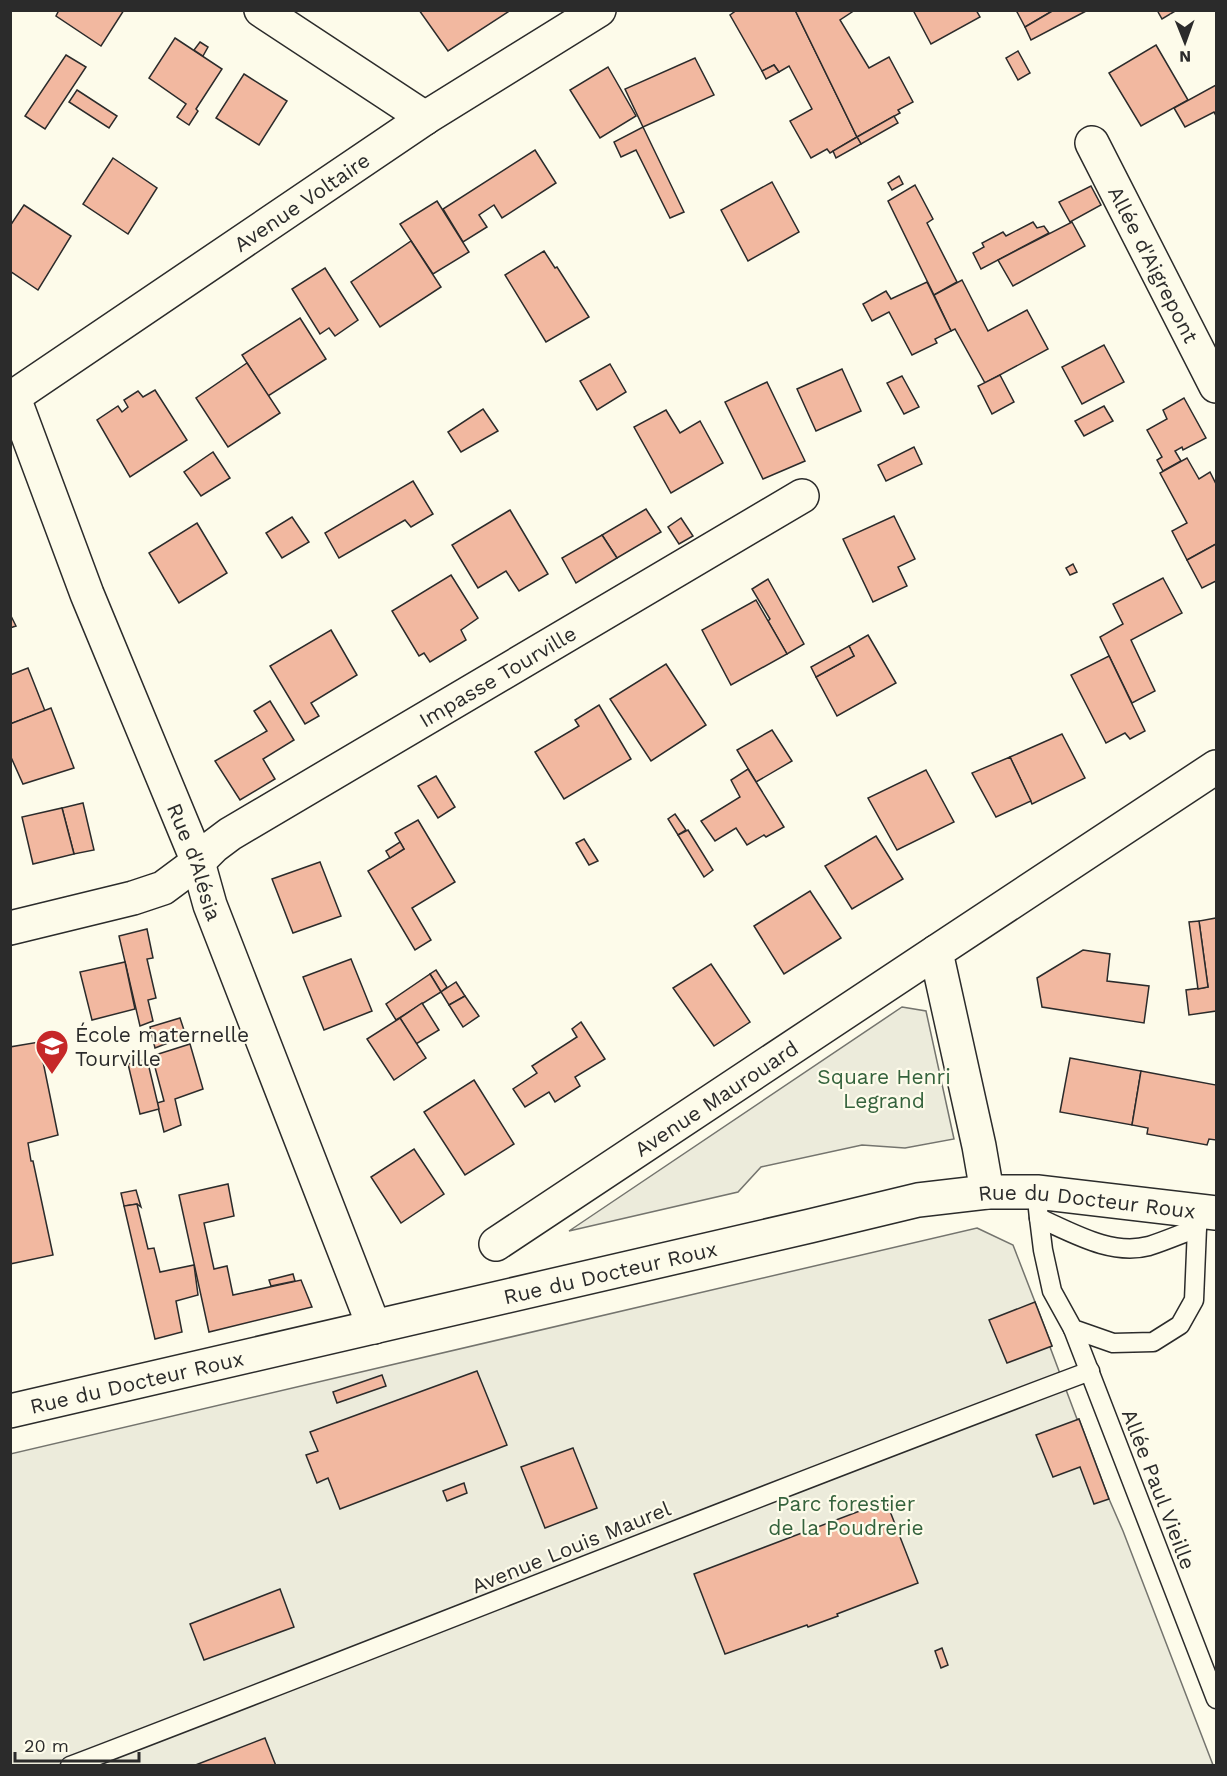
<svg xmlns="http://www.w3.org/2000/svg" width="1227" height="1776" font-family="'Work Sans',sans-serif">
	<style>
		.green { fill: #ecebdb; stroke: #74746e; stroke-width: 1.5 }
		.building { fill: #f2b8a0; stroke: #2b2b2b; stroke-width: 1.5 }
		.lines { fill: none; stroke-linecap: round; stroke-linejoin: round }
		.service-casing { stroke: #2b2b2b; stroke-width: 21 }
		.minor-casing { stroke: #2b2b2b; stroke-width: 36 }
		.tertiary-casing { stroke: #2b2b2b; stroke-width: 36 }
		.secondary-casing { stroke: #2b2b2b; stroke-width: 36 }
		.service { stroke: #fdfbea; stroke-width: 18 }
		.minor { stroke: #fdfbea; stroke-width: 33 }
		.tertiary { stroke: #fdfbea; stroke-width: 33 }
		.secondary { stroke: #fdfbea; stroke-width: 33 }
		.labels { text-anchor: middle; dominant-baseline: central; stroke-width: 4.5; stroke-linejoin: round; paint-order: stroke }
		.street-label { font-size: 21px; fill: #2b2b2b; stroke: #fdfbea }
		.poi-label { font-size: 21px; fill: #2b2b2b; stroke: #fdfbea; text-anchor: start }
		.park-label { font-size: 21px; fill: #34623c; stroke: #fdfbea }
	</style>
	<rect width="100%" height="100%" fill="#fdfbea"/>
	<g class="green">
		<path d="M902,1007L926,1011L954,1139L905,1148L862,1145L761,1167L738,1192L569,1231Z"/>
		<path d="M977,1228L1013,1245L1052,1346L1050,1347L1077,1419H1079L1109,1499L1123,1531L1213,1765H11L10,1454Z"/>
	</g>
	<g class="building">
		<path d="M59,10H124L101,46L56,16Z"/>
		<path d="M419,10H511L448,51Z"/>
		<path d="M737,10H795L857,137L830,153L827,149L811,158L790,121L812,109L789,66L779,72L774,65L762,71L730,15Z"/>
		<path d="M795,10H855L840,20L869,68L889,57L913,102L898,110L900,113L857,137Z"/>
		<path d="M913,10H976L980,17L931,44Z"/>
		<path d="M1016,10H1054L1025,27Z"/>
		<path d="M1054,10H1088L1031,40L1025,27Z"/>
		<path d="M1157,10H1177L1162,19Z"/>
		<path d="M175,38L222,69L196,109L198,111L189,125L177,117L186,104L149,78Z"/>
		<path d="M200,42L208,47L203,56L194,50Z"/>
		<path d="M1156,45L1188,100L1141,126L1109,73Z"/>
		<path d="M1018,51L1030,73L1018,80L1006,58Z"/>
		<path d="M66,55L86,67L45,129L25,116Z"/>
		<path d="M695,58L714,95L643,127L625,89Z"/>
		<path d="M774,65L779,72L766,79L762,71Z"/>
		<path d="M608,67L636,116L600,138L570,90Z"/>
		<path d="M244,74L287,101L259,145L216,118Z"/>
		<path d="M1216,85V116L1214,112L1185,127L1174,108Z"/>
		<path d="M77,90L117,116L109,128L69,102Z"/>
		<path d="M894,116L898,123L861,144L857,137Z"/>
		<path d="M643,127L684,212L670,218L636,150L621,157L614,142Z"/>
		<path d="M857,137L861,144L836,158L833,151Z"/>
		<path d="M535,150L556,183L502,218L494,205L479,215L487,227L463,242L443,209Z"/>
		<path d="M113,158L157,188L128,234L83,204Z"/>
		<path d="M899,176L903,184L892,190L888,183Z"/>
		<path d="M772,182L799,232L748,261L721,210Z"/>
		<path d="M915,185L933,219L927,223L957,282L934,295L888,201Z"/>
		<path d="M1091,186L1101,205L1070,222L1059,202Z"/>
		<path d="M437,201L469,252L433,274L400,224Z"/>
		<path d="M24,205L71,236L38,290L10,271V226Z"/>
		<path d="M1033,222L1037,228L1044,226L1049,233L981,269L973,253L984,247L982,243L1003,232L1006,236Z"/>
		<path d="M1072,222L1085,246L1013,286L998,260Z"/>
		<path d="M411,241L441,287L380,327L351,282Z"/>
		<path d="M544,251L555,268L557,267L589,317L546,342L505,275Z"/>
		<path d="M325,268L358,320L335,336L329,328L320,334L292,289Z"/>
		<path d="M962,280L988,331L1027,310L1048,349L985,383L955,329L951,331L934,295Z"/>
		<path d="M927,282L951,331L935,339L937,343L912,355L889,312L872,321L863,304L886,291L891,299Z"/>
		<path d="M300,318L326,359L268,396L242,355Z"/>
		<path d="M1104,345L1124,382L1082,404L1062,367Z"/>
		<path d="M247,363L280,413L228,447L196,398Z"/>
		<path d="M610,364L626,392L597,410L580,381Z"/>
		<path d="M842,369L861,411L816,431L797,389Z"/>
		<path d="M1000,375L1014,402L992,414L978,386Z"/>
		<path d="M902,376L919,407L904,414L887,383Z"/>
		<path d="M767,382L805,461L763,479L725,402Z"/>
		<path d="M155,390L187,440L130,477L97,420L118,406L122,412L128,407L124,400L138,391L143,397Z"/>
		<path d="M1184,398L1206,438L1183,450L1182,447L1175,451L1181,461L1163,471L1157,460L1162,457L1147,430L1167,419L1163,410Z"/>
		<path d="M1104,406L1113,421L1084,436L1075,421Z"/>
		<path d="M483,409L498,431L461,452L448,432Z"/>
		<path d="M666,410L680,433L700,421L723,463L671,493L634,427Z"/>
		<path d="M914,447L922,464L886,481L878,465Z"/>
		<path d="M213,452L230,478L201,496L184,472Z"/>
		<path d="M1187,458L1199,479L1210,472L1216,484V544L1187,560L1172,531L1187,523L1160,473Z"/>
		<path d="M413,481L433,514L411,527L405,520L339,558L325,533Z"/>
		<path d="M646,509L661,532L617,558L602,535Z"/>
		<path d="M510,510L548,574L519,591L506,571L478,588L452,545Z"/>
		<path d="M894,516L915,559L898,567L907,586L873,602L843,539Z"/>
		<path d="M292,517L309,542L282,558L266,533Z"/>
		<path d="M681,518L693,536L679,544L668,527Z"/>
		<path d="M197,523L227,573L179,603L149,553Z"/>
		<path d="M602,535L617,558L576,583L562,558Z"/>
		<path d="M1216,544V581L1202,588L1187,560Z"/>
		<path d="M1073,564L1077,572L1070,575L1066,568Z"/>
		<path d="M451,575L478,618L461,630L466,640L430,662L424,653L419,656L392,611Z"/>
		<path d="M1163,578L1182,613L1131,640L1155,691L1132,703L1100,637L1123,624L1113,604Z"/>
		<path d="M768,579L804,644L787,654L768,621L770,619L752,589Z"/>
		<path d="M756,600L787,654L731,685L702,630Z"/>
		<path d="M10,614L16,626L10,628Z"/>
		<path d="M331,630L357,675L311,703L319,716L305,724L270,666Z"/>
		<path d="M868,635L896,683L837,716L816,677L854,656L849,646Z"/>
		<path d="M849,646L854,656L816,677L811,667Z"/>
		<path d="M1109,656L1145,731L1130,739L1125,733L1106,743L1071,675Z"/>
		<path d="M666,664L706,725L651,761L610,699Z"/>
		<path d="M28,668L45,711L10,724V675Z"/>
		<path d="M270,701L294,740L263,759L275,779L240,800L215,761L267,731L254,711Z"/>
		<path d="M599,705L631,759L564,799L535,752L579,726L575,720Z"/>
		<path d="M51,708L74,768L23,784L10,755V724Z"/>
		<path d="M772,730L792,761L756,782L737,750Z"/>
		<path d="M1062,734L1085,778L1032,804L1010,757Z"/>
		<path d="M1010,757L1031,801L996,817L972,773Z"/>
		<path d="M748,769L784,827L766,837L764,835L747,845L736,828L715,841L701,821L740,797L731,780Z"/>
		<path d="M926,770L954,822L897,850L868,798Z"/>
		<path d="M436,776L455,807L438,818L418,786Z"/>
		<path d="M83,803L94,850L74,854L62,808Z"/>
		<path d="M62,808L74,854L33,864L22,817Z"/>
		<path d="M675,814L686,830L678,835L668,819Z"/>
		<path d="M418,820L455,882L412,908L431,940L415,950L368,871L404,849L395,833Z"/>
		<path d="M688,830L713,870L704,877L678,835Z"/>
		<path d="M876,836L903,879L852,909L825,866Z"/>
		<path d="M584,839L598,861L589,865L576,843Z"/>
		<path d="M400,842L404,849L390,858L386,851Z"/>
		<path d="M320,862L341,916L293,933L272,879Z"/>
		<path d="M810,891L841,938L784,974L754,926Z"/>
		<path d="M1216,918V1011L1189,1015L1186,990L1208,987L1199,921Z"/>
		<path d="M1199,921L1208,987L1198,989L1189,922Z"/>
		<path d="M147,929L153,958L147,959L156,998L148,1000L153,1021L140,1026L119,936Z"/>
		<path d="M1083,950L1110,954L1107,981L1149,986L1144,1023L1042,1007L1037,978Z"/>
		<path d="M351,959L372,1011L324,1030L303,977Z"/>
		<path d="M125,962L135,1009L92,1020L80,972Z"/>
		<path d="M711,964L750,1022L714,1046L673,988Z"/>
		<path d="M436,970L447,987L441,992L430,974Z"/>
		<path d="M430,974L441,992L396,1020L386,1004Z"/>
		<path d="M456,982L465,996L449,1005L441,992Z"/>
		<path d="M465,996L479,1016L463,1027L449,1005Z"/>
		<path d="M422,1003L439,1030L416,1044L400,1018Z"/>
		<path d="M180,1018L186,1036L155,1048L150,1027Z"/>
		<path d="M400,1018L426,1058L394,1080L367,1039Z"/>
		<path d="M581,1022L605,1059L575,1077L580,1086L555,1102L549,1092L525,1107L513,1089L537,1073L532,1066L577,1037L572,1029Z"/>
		<path d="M39,1042L58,1135L28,1143L31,1161H33L53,1255L10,1264V1047Z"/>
		<path d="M190,1044L203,1089L175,1099L181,1125L164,1132L157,1103L164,1101L152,1056Z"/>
		<path d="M1070,1058L1141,1071L1132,1125L1060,1112Z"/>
		<path d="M147,1059L159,1109L140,1114L128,1064Z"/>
		<path d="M1141,1071L1216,1085V1140L1209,1139L1207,1145L1147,1134L1148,1128L1132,1125Z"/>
		<path d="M474,1080L514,1144L465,1175L424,1112Z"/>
		<path d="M414,1149L444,1194L401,1223L371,1177Z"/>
		<path d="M228,1184L234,1216L204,1223L214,1269L227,1266L233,1295L301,1280L312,1307L209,1332L179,1195Z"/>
		<path d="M136,1190L141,1207L137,1204L124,1206L121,1193Z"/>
		<path d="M137,1204L148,1249L154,1248L160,1272L194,1265L198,1295L176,1301L182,1332L155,1339L124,1206Z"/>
		<path d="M293,1274L295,1281L271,1286L269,1280Z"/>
		<path d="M1035,1302L1052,1346L1007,1363L989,1320Z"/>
		<path d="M477,1371L507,1445L340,1509L328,1478L317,1483L306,1455L318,1451L310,1432Z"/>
		<path d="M382,1375L386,1386L337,1403L333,1392Z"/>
		<path d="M1079,1419L1109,1499L1094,1504L1080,1467L1053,1477L1036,1435Z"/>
		<path d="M573,1448L597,1508L545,1528L521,1467Z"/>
		<path d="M464,1483L467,1493L447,1501L443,1491Z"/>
		<path d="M886,1501L918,1583L837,1614L838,1616L808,1627L807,1625L725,1654L694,1574Z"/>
		<path d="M280,1589L294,1627L204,1660L190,1624Z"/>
		<path d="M942,1648L948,1665L941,1668L935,1651Z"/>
		<path d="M265,1738L276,1766H193Z"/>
	</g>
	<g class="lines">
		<defs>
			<g id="service">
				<path d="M1038,1209L1039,1218C1073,1233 1111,1256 1149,1246C1165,1241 1181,1234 1197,1228L1199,1219"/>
				<path d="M1039,1218L1043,1250L1052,1291L1073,1329L1113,1343L1153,1342L1180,1325L1194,1300L1197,1228"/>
				<path d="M1073,1329L1216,1699"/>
				<path d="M70,1766C410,1636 748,1499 1090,1371"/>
			</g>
			<g id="minor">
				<path d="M261,10L425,118"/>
				<path id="s1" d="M1092,143L1216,386"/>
				<path id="s2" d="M14,398L87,594L198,862L210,905L374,1327"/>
				<path id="s3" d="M10,928L133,898L163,888L198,862L214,846L230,834L802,496"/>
				<path d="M987,1192L979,1146L936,952L1216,767"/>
				<path id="s4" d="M496,1244L936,952"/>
			</g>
			<g id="tertiary">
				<path id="s5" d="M10,399L425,118L599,10"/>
			</g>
			<g id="secondary">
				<path id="s6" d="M10,1411L810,1226L918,1200L987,1192H1037L1216,1213"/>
			</g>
		</defs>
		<use href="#service" class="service-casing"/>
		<use href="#minor" class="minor-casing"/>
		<use href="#tertiary" class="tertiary-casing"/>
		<use href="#secondary" class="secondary-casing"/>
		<use href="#service" class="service"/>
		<use href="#minor" class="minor"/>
		<use href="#tertiary" class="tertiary"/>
		<use href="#secondary" class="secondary"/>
	</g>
	<defs>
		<symbol id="school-pin" viewBox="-11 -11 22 30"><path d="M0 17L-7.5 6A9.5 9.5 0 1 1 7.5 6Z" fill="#c62828" stroke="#fdfbea"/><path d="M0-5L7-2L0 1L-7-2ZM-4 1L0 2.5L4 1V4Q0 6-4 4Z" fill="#fff"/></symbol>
	</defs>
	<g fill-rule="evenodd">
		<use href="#school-pin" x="33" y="1027" width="38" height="52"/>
	</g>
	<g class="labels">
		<g class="street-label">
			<text stroke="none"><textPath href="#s5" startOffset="352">Avenue Voltaire</textPath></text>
			<text stroke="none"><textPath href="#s1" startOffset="136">Allée d'Aigrepont</textPath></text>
			<text stroke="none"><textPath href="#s3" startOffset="555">Impasse Tourville</textPath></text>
			<text stroke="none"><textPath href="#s2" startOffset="498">Rue d'Alésia</textPath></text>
			<text stroke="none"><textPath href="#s4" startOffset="264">Avenue Maurouard</textPath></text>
			<text stroke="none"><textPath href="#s6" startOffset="1102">Rue du Docteur Roux</textPath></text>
			<text stroke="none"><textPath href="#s6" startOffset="616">Rue du Docteur Roux</textPath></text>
			<text stroke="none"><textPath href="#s6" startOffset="130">Rue du Docteur Roux</textPath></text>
			<text transform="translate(1159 1489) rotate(69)">Allée Paul Vieille</text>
			<text transform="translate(571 1547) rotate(-22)">Avenue Louis Maurel</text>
		</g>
		<g class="poi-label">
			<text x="75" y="1034">École maternelle<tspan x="75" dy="24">Tourville</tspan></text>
		</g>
		<g class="park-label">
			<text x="884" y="1076">Square Henri<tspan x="884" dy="24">Legrand</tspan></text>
			<text x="846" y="1503">Parc forestier<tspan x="846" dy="24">de la Poudrerie</tspan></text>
		</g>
	</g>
	<rect width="1227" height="1776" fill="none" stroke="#2b2b2b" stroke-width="24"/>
	<g transform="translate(1185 42) rotate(179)" stroke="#fdfbea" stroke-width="4.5" paint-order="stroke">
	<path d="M0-4.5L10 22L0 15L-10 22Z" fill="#2b2b2b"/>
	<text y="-9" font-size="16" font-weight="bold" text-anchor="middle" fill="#2b2b2b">N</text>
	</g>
	<path d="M15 1752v9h124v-9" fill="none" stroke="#2b2b2b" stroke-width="3"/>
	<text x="24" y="1752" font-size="18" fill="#2b2b2b" stroke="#fdfbea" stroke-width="4.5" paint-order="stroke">20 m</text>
</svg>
